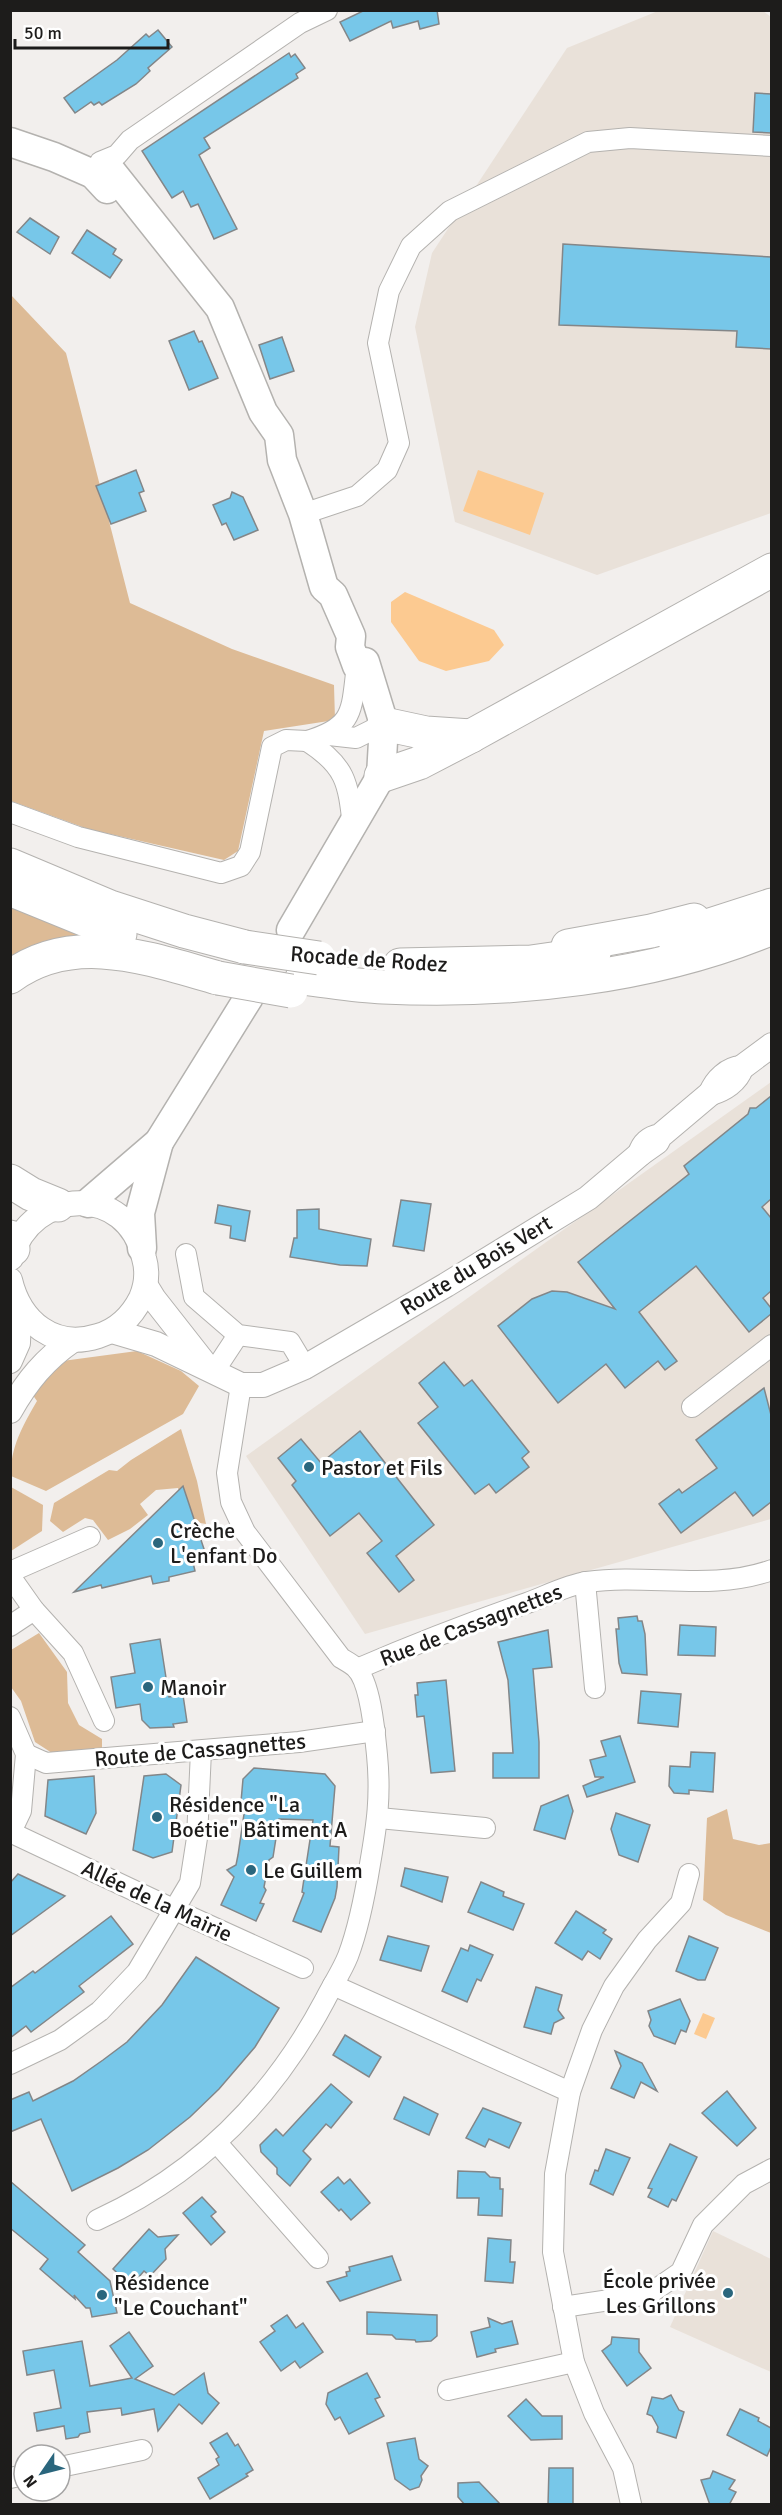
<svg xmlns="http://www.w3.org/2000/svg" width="782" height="2515" font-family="Signika,sans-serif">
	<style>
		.built { fill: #e9e1d9 }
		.green { fill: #ddbb96 }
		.water { fill: #fcca91 }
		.building { fill: #77c7e9; stroke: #838688; stroke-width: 1.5 }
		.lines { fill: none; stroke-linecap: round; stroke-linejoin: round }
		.minor-casing { stroke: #b4b2af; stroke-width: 22 }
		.tertiary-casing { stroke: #b4b2af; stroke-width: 26 }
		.secondary-casing { stroke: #b4b2af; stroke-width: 31 }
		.trunk-casing { stroke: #b4b2af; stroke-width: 35 }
		.minor { stroke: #fff; stroke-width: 20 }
		.tertiary { stroke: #fff; stroke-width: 24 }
		.secondary { stroke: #fff; stroke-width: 28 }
		.trunk { stroke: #fff; stroke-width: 33 }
		.trunk-bridge-casing { stroke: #b4b2af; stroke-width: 35; stroke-linecap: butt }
		.trunk-bridge { stroke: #fff; stroke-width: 33 }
		.poi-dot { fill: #2a667d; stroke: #fff; stroke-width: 2 }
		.labels { text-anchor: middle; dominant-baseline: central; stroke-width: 6; stroke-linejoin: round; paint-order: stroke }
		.street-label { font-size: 22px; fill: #1d1c1b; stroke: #fff }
		.poi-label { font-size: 22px; fill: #1d1c1b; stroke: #fff; text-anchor: start }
	</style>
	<rect width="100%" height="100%" fill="#f2efed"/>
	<g class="built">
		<path d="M658,11H763L771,17V513L597,575L455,522L415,327L432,253L567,48Z"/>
		<path d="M771,1082V1519L365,1634L246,1456Z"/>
		<path d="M713,2231L771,2259V2372L670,2327Z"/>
	</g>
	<g class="green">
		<path d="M11,295L66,353L130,603L232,649L334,685L335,720L264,731L238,851L224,860L88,829L11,801Z"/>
		<path d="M10,906L80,936L11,965Z"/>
		<path d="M137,1351L181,1371L199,1386L183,1414L46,1491L11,1476C10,1448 23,1425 37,1401L32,1394L55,1362Z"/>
		<path d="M181,1429L197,1481L206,1524L188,1521L178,1488L156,1490L140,1504L148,1515L130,1529L108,1540L93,1520L85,1518L63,1532L50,1521L54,1503L109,1470L117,1471L131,1460Z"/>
		<path d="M11,1487L43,1505L42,1531L11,1551Z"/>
		<path d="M39,1633L67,1672L68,1703L79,1725L102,1739V1749L52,1753L35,1742L21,1701L11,1687V1650Z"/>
		<path d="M727,1809L733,1839L759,1845L771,1843V1933L726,1915L703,1900L707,1818Z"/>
	</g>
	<g class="water">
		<path d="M478,470L544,493L530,535L463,511Z"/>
		<path d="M405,592L494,630L504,645L489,661L446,671L419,661L391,622V602Z"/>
		<path d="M703,2013L715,2018L706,2039L694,2034Z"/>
	</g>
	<g class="building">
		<path d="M365,10H437L439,24L420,29L418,21L393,28L391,21L350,41L340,22Z"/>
		<path d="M158,30L172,47L148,68L150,71L136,84L102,105L99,102L94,105L91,102L75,113L64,98L117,60L146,34L149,37Z"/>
		<path d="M289,53L291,57L295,54L305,68L296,74L298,78L204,138L210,148L199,155L237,229L214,239L198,204L191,207L183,191L172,198L142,151Z"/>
		<path d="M755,93L771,94V133L753,132Z"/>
		<path d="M30,218L59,237L50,254L17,232Z"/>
		<path d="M87,230L116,249L113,254L122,260L110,278L72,253Z"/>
		<path d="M563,244L771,257V349L736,347L737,331L559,325Z"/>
		<path d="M194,331L199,342L202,341L218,378L189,390L169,341Z"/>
		<path d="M282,337L294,371L270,379L259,345Z"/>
		<path d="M136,470L144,491L139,493L146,511L111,524L96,486Z"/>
		<path d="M232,492L243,497L258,530L234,540L226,523L222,525L213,505L230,498Z"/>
		<path d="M771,1096V1199L762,1207L771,1218V1291L763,1298L771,1308V1314L749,1332L696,1266L639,1312L677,1361L665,1370L658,1361L625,1388L606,1364L558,1403L498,1326L532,1299L552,1291L567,1292L615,1309L578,1262L689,1174L684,1166L748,1114L750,1108H756Z"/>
		<path d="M401,1200L431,1204L424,1251L393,1246Z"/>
		<path d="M218,1205L250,1211L245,1241L230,1238L231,1226L215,1223Z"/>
		<path d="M319,1209V1229L371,1239L367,1266L340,1265L290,1257L294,1238H297V1210Z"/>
		<path d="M444,1362L464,1386L472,1380L529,1452L522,1458L529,1467L496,1493L489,1484L475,1494L418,1423L438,1407L419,1383Z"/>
		<path d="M764,1388L771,1415V1502L753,1516L735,1492L681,1533L659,1504L679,1489L682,1493L717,1468L696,1440Z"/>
		<path d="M360,1431L434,1525L396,1556L414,1580L399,1592L367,1553L382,1541L359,1513L330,1536L292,1485L296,1481L278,1458L301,1439L321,1463Z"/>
		<path d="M183,1486L206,1555L192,1558L195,1571L169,1577V1581L153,1584L151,1576L102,1588L101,1585L74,1592Z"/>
		<path d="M637,1616L638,1621H642L645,1634L647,1675L622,1673L619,1663L616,1629H619L618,1618Z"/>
		<path d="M680,1625L716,1627L715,1656L678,1655Z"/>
		<path d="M548,1630L552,1667L533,1669L539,1742V1778H493V1753H513L508,1680L498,1642Z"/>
		<path d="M160,1639L169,1697L183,1695L187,1722L173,1724L174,1727L150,1728L142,1720L140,1704L116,1708L111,1677L135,1673L130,1644Z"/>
		<path d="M446,1680L455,1771L431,1773L424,1716L417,1717L415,1695H418L417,1683Z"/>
		<path d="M641,1691L681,1694L678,1727L638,1723Z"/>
		<path d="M620,1736L635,1782L587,1797L583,1786L604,1777H595L590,1760L606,1756L601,1741Z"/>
		<path d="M691,1752L715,1753L713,1792L689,1790V1794L674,1793L669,1786L670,1766L690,1767Z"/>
		<path d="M254,1768L325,1774L335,1786L330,1846L339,1847L337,1887L335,1898L321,1932L293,1921L304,1893L302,1892L313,1820L279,1819L273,1857L269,1860L264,1887L266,1890L260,1903L264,1904L256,1921L221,1905L234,1877L227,1870L236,1865L238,1855L244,1814L240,1813L243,1779Z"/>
		<path d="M166,1774L181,1785L172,1852L153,1858L133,1850L144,1776Z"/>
		<path d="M94,1776L96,1813L86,1834L45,1816L48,1780Z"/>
		<path d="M568,1795L573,1811L565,1839L534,1830L541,1806Z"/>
		<path d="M616,1813L650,1825L638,1862L619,1855L611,1829Z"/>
		<path d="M405,1868L448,1877L442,1902L401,1886Z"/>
		<path d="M18,1874L65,1896L10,1936V1883Z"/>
		<path d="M481,1882L504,1892L503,1896L524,1904L513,1930L468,1912Z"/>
		<path d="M576,1911L606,1930L603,1933L612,1939L600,1959L588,1951L582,1960L555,1943Z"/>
		<path d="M111,1916L133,1944L79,1986L84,1992L31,2032L26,2026L10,2038V1988L33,1971L35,1973Z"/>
		<path d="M388,1936L429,1946L421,1971L380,1960Z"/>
		<path d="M689,1936L718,1948L705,1980H698L676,1971Z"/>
		<path d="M470,1945L493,1955L481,1981L477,1979L467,2002L442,1991L461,1948L468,1951Z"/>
		<path d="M196,1957L279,2008L255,2047L219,2089L190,2117L148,2150L118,2168L72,2191L41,2119L10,2132V2100L29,2092L33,2101L73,2081L103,2060L127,2042L162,2005Z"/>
		<path d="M536,1987L562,1995L558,2010L564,2018L554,2023L551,2034L524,2027Z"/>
		<path d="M680,1999L690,2021L686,2032L681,2030L675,2044L654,2036L649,2026L651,2020L648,2011Z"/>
		<path d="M345,2035L381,2057L369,2077L333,2055Z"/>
		<path d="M615,2051L642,2063L657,2091L641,2082L634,2098L611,2088L621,2066Z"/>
		<path d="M331,2084L352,2102L331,2128L326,2124L303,2151L311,2159L290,2186L277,2174V2168L261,2152L260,2145L276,2129L283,2136Z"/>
		<path d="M727,2091L756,2128L737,2146L702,2113Z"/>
		<path d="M404,2097L438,2114L429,2135L394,2119Z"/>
		<path d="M483,2108L521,2123L509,2148L489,2139L485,2147L466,2138Z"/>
		<path d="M670,2144L697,2157L676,2201L672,2199L668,2207L648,2197L652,2189L648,2188Z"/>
		<path d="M606,2149L630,2158L613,2195L590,2184L595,2170L598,2171Z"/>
		<path d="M458,2171L485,2172L490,2177L500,2178V2189H503L502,2216L478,2215L479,2198H457Z"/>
		<path d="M338,2177L344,2184L350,2179L370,2203L351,2220L341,2209L339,2211L321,2192Z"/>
		<path d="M10,2181L85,2245L78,2252L110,2281L117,2313L92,2317L90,2308H86L74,2295L75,2299L40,2269L48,2259L10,2228Z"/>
		<path d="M202,2197L216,2212L211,2216L225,2232L211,2245L183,2213Z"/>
		<path d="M149,2229L158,2237L178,2235L165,2249L166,2259L150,2276L144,2271L131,2286L113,2269Z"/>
		<path d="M488,2238L511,2240L510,2262H515L513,2283L485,2281Z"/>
		<path d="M392,2256L401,2280L340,2301L327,2282L347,2276L346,2272L350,2271L349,2267Z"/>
		<path d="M367,2312L437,2315V2336L431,2341L416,2342L415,2340L396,2339L392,2335L367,2334Z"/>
		<path d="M287,2315L296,2328L303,2323L323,2352L300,2368L295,2361L281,2371L260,2342L275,2331L271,2326Z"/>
		<path d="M488,2318L502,2324L512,2321L518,2344L495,2349L496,2352L477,2357L471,2332L490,2327Z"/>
		<path d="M129,2332L153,2366L135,2379L174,2395L204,2373L208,2393L219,2403L202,2424L179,2404L158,2431L154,2409L122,2415L121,2408L87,2412L90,2432L80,2434L78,2437L66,2439L64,2426L37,2431L34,2413L61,2408L54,2370L27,2375L23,2351L82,2341L90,2386L132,2378L110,2346Z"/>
		<path d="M612,2337L639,2339V2352L651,2368L627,2386L602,2351L611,2344Z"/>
		<path d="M367,2373L380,2397L375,2399L384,2416L349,2434L340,2417L335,2420L326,2404L328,2393Z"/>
		<path d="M671,2395L679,2410L684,2412L676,2438L657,2432L658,2427L652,2416L647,2414L652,2397L663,2399Z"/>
		<path d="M526,2399L542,2416H562V2439L531,2440L508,2416Z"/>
		<path d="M740,2409L759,2418L758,2421L771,2428V2447L767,2456L727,2435Z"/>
		<path d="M227,2433L235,2446L238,2444L253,2470L246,2474L248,2476L210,2499L198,2478L219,2465L216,2459L219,2457L210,2443Z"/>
		<path d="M415,2438L419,2459L428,2466L421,2476L422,2480L419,2487L410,2490L395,2479L387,2443Z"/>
		<path d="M549,2468H573V2505H548Z"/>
		<path d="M713,2471L735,2480L729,2489L736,2492L729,2505H710L701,2480L710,2478Z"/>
		<path d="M479,2482L501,2505H465L458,2497V2483Z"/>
	</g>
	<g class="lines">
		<defs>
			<g id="minor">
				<path d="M100,162L117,155L130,140L300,23L327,10"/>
				<path d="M303,514L357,496L387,470L399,443L378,343L389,291L411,246L450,211L588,142L630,138L772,146"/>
				<path d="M329,735L356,738L384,724"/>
				<path d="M10,812L78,837L221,873L241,866L250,852L272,747L286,740L307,741"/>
				<path d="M353,826C348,782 346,766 307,741C356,727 351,709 357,666"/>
				<path d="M186,1254L194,1297L238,1335L290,1342L305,1367"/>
				<path d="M213,1373L238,1335"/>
				<path d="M692,1407L772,1345"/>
				<path d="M10,1572L90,1537"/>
				<path d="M10,1576L34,1610L73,1653L104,1721"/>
				<path d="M585,1582L595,1688"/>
				<path d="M10,1626L34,1610"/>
				<path d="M357,1669C413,1645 469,1623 527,1603C546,1596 567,1585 587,1582C649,1573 710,1592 772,1570"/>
				<path d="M10,1717L26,1754L21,1811L10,1834"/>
				<path d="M26,1754L46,1763L299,1742L375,1731"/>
				<path d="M379,1818L485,1828"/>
				<path d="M12,1833L173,1909L303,1968"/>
				<path d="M333,1985L570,2092"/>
				<path d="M10,2064L60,2040L100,2011L137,1972L190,1883L197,1838L201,1751"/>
				<path d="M217,2143L318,2258"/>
				<path d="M97,2220C198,2174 273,2098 325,2000C332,1986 342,1971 348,1956C359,1927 365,1895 370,1864C377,1824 381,1796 377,1755C375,1735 371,1683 356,1668C352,1664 346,1661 341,1658L245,1532L231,1502L227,1473L241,1385"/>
				<path d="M563,2307L649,2294L681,2272L703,2225L744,2184L772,2169"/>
				<path d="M448,2390L574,2362"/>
				<path d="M60,2467L142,2450"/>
				<path d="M10,2478L24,2475"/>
				<path d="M631,2504L623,2468L594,2413L574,2362L553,2252L555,2174L570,2092L592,2030L614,1986L647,1940L681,1903L689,1874"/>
			</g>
			<g id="tertiary">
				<path d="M741,1068C737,1081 724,1089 711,1093C716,1080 728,1069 741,1068Z"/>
				<path d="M741,1068L772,1045"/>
				<path d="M660,1136C650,1138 643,1144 640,1154L657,1142L660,1136L711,1093"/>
				<path d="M10,1280C20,1322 54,1350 98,1336C118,1330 132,1316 141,1298C147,1284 148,1272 144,1258C128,1183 31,1187 11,1258"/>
				<path d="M146,1286L154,1299L205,1364"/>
				<path d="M112,1331L156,1344L241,1385H263L305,1367L446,1285L588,1198L640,1154"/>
				<path d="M10,1361L18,1343L19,1308"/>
				<path d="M10,1411C27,1381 45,1359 73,1340"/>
			</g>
			<g id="secondary">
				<path d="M10,142L54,157L93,174L107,189"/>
				<path d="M93,174L111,171L220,308L263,412L279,435L282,460L303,514L324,587L333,595L351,636L350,647L357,666L369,680"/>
				<path d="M291,930L381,776L384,724L365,662"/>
				<path d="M88,1203L159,1142L249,997"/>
				<path d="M142,1248L140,1213L159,1142"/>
			</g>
			<g id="trunk">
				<path d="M384,724L426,733L471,736"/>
				<path d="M381,776L419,763L471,736L772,570"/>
				<path d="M10,865L110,907L184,931L245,947"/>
				<path d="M17,892L120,934"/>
				<path d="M673,937L772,905"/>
				<path d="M568,946L651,931L694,920"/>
				<path d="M400,965L531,962L594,953"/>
				<path d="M10,977C74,930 150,959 218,978"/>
				<path d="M302,978C329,981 356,986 383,987C511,993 653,978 772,928"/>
				<path d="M10,1181L31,1194L58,1205"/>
				<path d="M10,1237L13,1249"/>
			</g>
		</defs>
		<use href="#minor" class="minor-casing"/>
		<use href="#tertiary" class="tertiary-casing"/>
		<use href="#secondary" class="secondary-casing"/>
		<use href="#trunk" class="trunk-casing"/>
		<use href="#minor" class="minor"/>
		<use href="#tertiary" class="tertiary"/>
		<use href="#secondary" class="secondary"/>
		<use href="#trunk" class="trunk"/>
		<defs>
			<g id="trunk-bridge">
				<path d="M245,947L319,958"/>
				<path d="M218,978L291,991"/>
			</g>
		</defs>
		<use href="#trunk-bridge" class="trunk-bridge-casing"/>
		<use href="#trunk-bridge" class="trunk-bridge"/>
	</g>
	<g class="poi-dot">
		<circle cx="309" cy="1467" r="6"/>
		<circle cx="158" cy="1543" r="6"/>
		<circle cx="148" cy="1687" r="6"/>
		<circle cx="157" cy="1817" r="6"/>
		<circle cx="251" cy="1870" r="6"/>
		<circle cx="728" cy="2293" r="6"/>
		<circle cx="102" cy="2295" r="6"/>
	</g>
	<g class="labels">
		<g class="street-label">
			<text transform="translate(369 959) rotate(4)">Rocade de Rodez</text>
			<text transform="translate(476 1265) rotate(-31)">Route du Bois Vert</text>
			<text transform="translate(471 1625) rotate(-21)">Rue de Cassagnettes</text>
			<text transform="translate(200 1750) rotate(-5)">Route de Cassagnettes</text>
			<text transform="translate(157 1901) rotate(25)">Allée de la Mairie</text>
		</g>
		<g class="poi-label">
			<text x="321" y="1467">Pastor et Fils</text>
			<text x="170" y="1530">Crèche<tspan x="170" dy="25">L'enfant Do</tspan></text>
			<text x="160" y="1687">Manoir</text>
			<text x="169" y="1804">Résidence "La<tspan x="169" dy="25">Boétie" Bâtiment A</tspan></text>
			<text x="263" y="1870">Le Guillem</text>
			<text x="716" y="2280" text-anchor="end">École privée<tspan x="716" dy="25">Les Grillons</tspan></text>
			<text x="114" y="2282">Résidence<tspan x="114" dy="25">"Le Couchant"</tspan></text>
		</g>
	</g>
	<rect width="782" height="2515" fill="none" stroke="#1d1c1b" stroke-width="24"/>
	<g transform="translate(42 2473) rotate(235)"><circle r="28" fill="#ffffff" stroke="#a5a4a4" stroke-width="1.5"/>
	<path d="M0-4.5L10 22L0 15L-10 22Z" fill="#2a667d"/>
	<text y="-9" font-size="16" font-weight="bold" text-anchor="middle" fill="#1d1c1b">N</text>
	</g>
	<path d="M15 39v9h153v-9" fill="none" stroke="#1d1c1b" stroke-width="3"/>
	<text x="24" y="39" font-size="18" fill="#1d1c1b" stroke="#ffffff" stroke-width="4.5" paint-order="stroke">50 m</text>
</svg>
